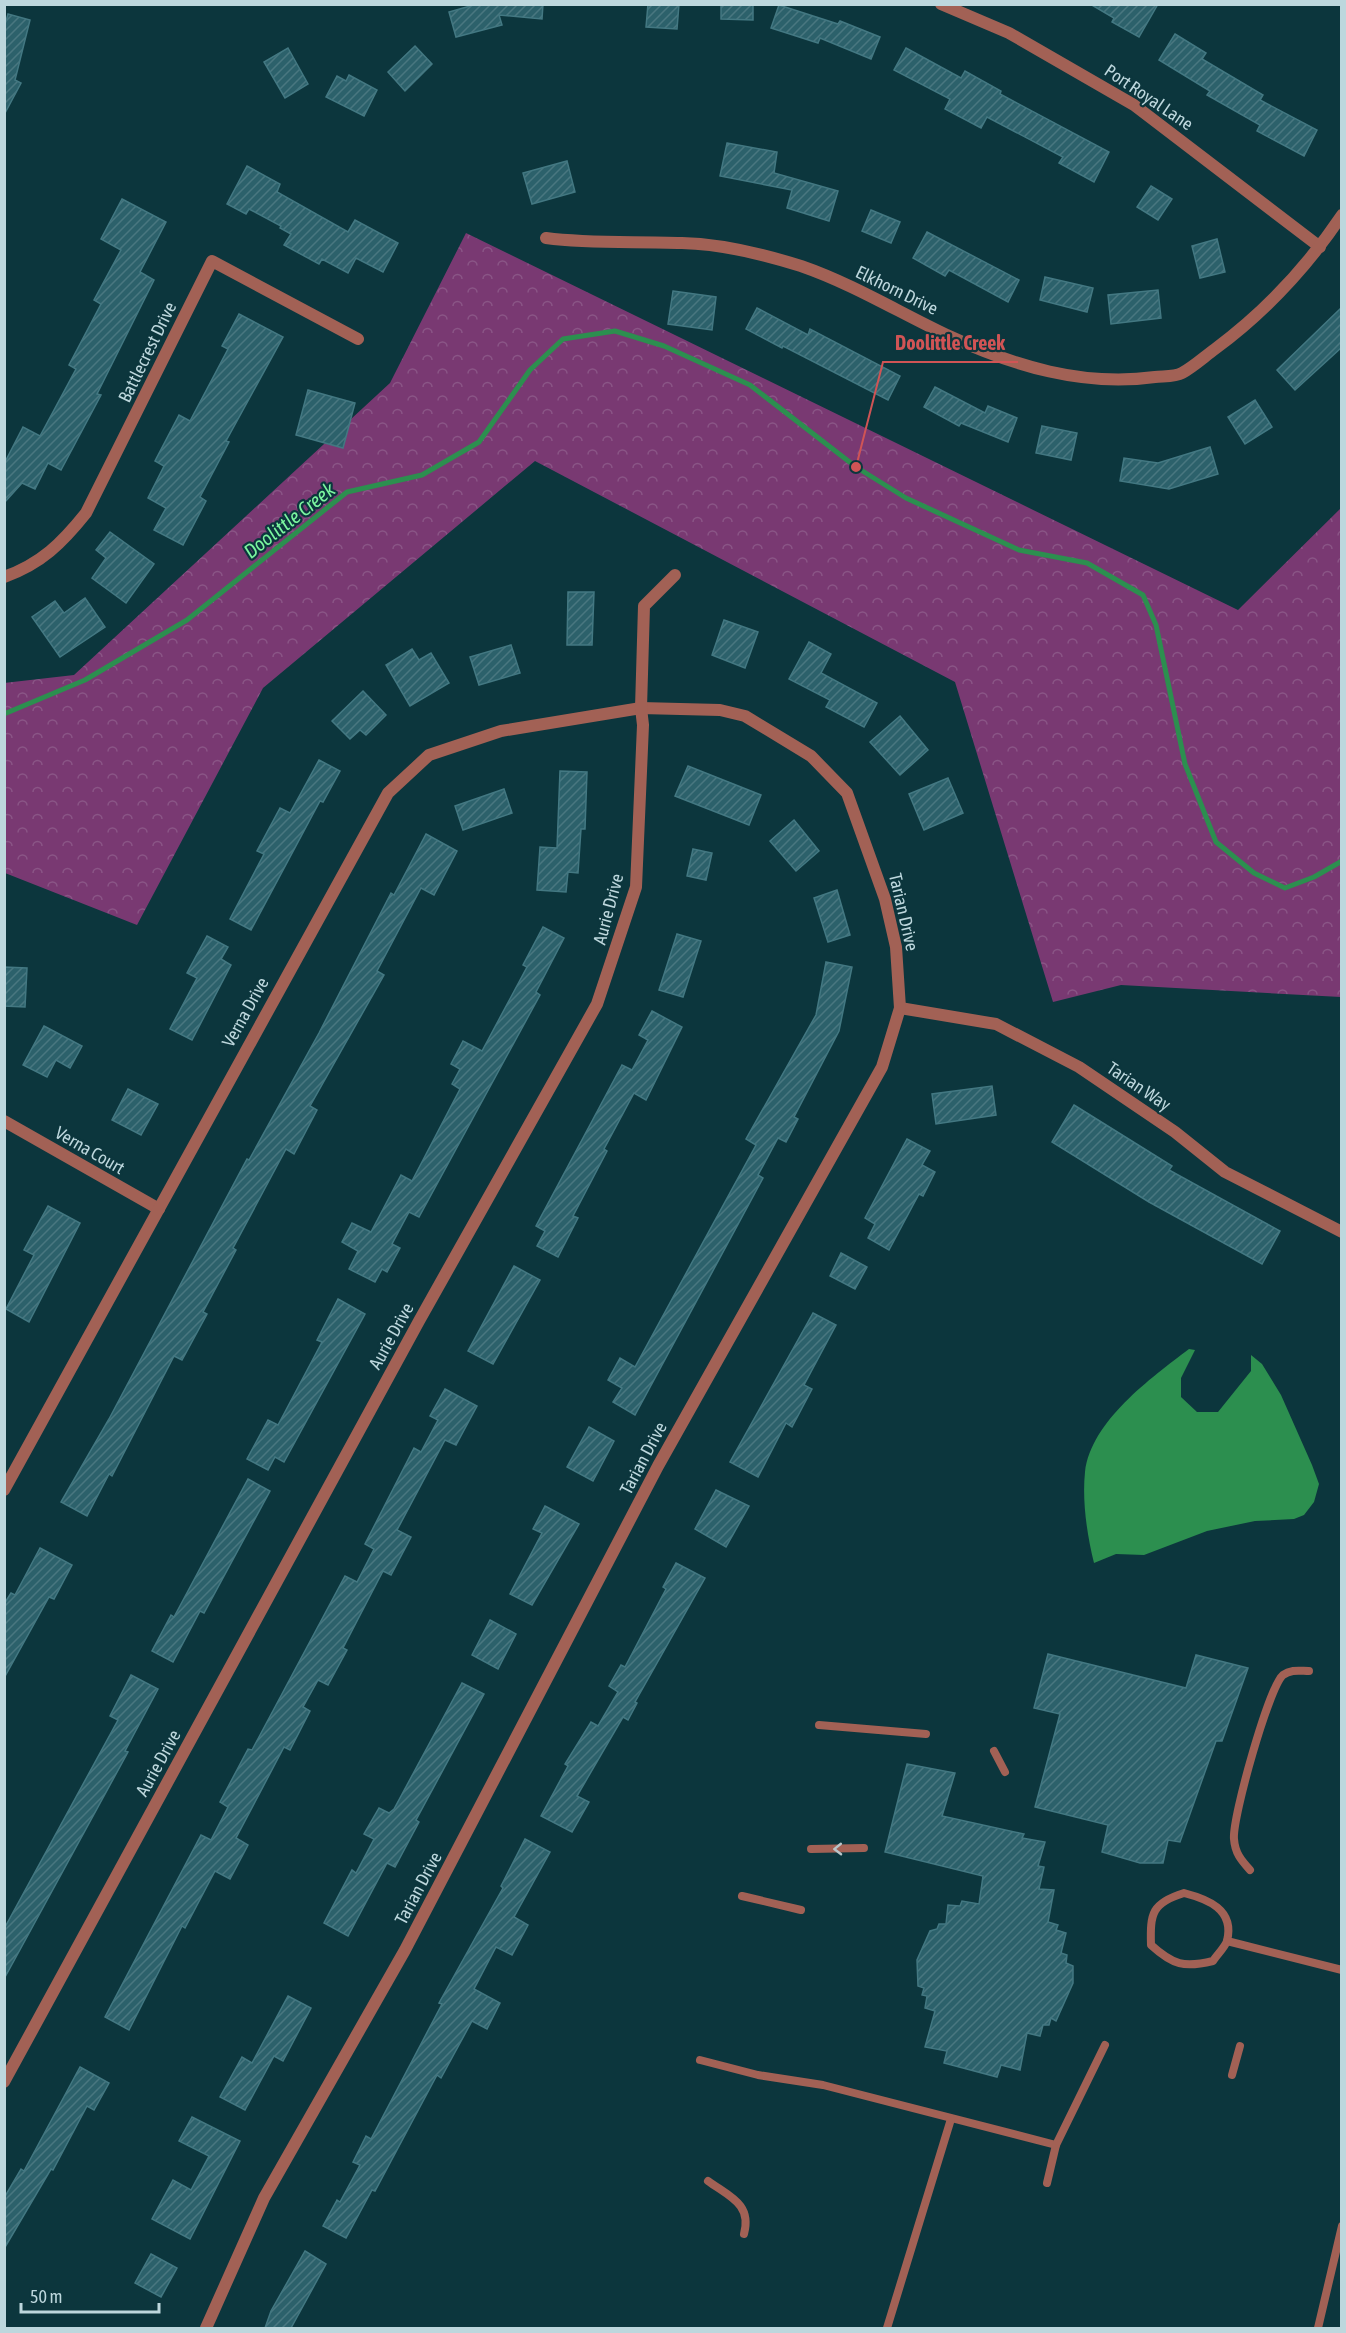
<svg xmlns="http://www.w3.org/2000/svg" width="1346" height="2333" font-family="'Asap Condensed',sans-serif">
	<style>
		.forest { fill: url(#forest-crowns) }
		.water { fill: #2c8f4f }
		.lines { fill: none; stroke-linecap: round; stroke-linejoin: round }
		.stream { stroke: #2c8f4f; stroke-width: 5 }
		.building { fill: url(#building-hatch); stroke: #437882; stroke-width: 1.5 }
		.lane { stroke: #a26155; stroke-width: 8 }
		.street { stroke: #a26155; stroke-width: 12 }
		.oneway { stroke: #b9c5c9 }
		.labels { text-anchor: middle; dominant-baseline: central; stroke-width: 4.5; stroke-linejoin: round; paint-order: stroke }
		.street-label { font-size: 18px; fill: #bdd7dd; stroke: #0c363d }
		.water-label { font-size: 20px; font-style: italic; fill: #7bf59f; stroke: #0c363d }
		.leader { fill: none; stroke: #d05455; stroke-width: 2 }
		.callout-dot { fill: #d05455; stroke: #0c363d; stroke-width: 2 }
		.callout-label { font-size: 20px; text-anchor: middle; font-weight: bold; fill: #d05455; stroke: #0c363d; stroke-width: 4.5; stroke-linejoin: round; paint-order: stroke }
	</style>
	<defs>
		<pattern id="forest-crowns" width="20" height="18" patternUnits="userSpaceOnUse" patternTransform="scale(1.5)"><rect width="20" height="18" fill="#793972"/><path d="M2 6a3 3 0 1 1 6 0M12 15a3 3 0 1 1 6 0" fill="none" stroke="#8a5586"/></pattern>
		<pattern id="building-hatch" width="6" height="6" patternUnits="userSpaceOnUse" patternTransform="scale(1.5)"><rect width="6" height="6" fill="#2c616b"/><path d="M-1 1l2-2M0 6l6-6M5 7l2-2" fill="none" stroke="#497780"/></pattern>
	</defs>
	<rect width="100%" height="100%" fill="#0c363d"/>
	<path class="forest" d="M466,233L1238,610L1341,508V997L1121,985L1053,1002L955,682L535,461L263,688L137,925L5,873L4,683L74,675L390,383Z"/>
	<path class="water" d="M1189,1349L1195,1350L1181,1378V1397L1197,1412H1218L1251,1371V1355L1262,1364L1281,1395L1312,1465L1319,1484L1314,1502L1304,1515L1294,1519L1255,1521L1207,1531L1144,1555L1116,1554L1094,1563C1087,1535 1082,1501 1085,1472C1091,1421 1151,1378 1189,1349Z"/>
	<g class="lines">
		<path class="stream" d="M4,714L85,680L187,620L347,492L422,475L479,442L530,370L563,339L615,331L664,346L750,385L856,467L906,498L1019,550L1087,563L1143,595L1156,625L1185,764L1216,842L1254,873L1285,888L1314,877L1342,861"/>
	</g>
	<g class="building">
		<path d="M477,4H543L542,19L499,15L502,25L456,37L449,12Z"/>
		<path d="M648,4H679L677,29L646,27Z"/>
		<path d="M721,4H753V20L721,19Z"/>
		<path d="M1090,4H1158L1139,37L1112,22L1114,18Z"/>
		<path d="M779,5L838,24L840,21L880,37L871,59L820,38L818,43L771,28Z"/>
		<path d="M8,14L30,20L15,80L21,83L4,115V28Z"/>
		<path d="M1175,34L1206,53L1202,59L1263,95L1260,100L1317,130L1304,156L1257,131L1260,125L1207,95L1210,91L1159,60Z"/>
		<path d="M415,46L432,64L405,91L388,72Z"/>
		<path d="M288,48L308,84L285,98L264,62Z"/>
		<path d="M906,48L961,78L965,71L1001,91L1000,94L1109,152L1094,182L1059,163L1063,157L987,117L981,128L945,109L950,99L894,70Z"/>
		<path d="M349,75L377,90L364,116L326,97L337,76L346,81Z"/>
		<path d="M727,143L777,152L774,173L838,191L829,221L787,208L792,190L720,176Z"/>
		<path d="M567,161L575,192L532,204L523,173Z"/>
		<path d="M247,166L280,184L277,192L348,232L355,220L398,243L383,272L356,258L348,273L322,259L319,264L284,245L291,234L280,228L281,226L249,209L246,214L227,204Z"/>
		<path d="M1151,186L1172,199L1158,220L1137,207Z"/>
		<path d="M122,199L166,222L140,272L154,280L97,394L101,395L61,470L48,463L35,489L22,483L4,503V464L23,427L40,436L76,369L69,365L101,304L94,300L121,250L101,239Z"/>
		<path d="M871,210L900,222L891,243L862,231Z"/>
		<path d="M927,232L1019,280L1008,302L949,270L945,276L913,258Z"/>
		<path d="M1217,239L1225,272L1200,278L1192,246Z"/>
		<path d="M1045,277L1093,288L1087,312L1040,300Z"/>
		<path d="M1158,290L1161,318L1111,324L1108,295Z"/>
		<path d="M673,291L716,297L712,330L668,324Z"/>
		<path d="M757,308L808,335L810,329L900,376L888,400L783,346L782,348L746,329Z"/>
		<path d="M1341,308V348L1295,390L1277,370Z"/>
		<path d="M239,314L283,337L226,441L229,442L200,497L206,501L183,545L154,530L166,508L148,498L164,466L155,461L179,415L190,421L228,349L222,346Z"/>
		<path d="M935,387L985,413L988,406L1017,418L1008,442L961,423L959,426L924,407Z"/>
		<path d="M308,390L355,403L343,448L296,435Z"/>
		<path d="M1255,400L1272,427L1245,444L1228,417Z"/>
		<path d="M1042,426L1077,433L1071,460L1036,453Z"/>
		<path d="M1210,447L1218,474L1169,489L1120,481L1124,458L1158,463Z"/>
		<path d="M110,532L154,564L126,603L92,578L106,558L96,550Z"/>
		<path d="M568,592H594L592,645H567Z"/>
		<path d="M85,598L105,627L60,657L32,617L55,601L64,613Z"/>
		<path d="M724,620L758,632L745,668L712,655Z"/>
		<path d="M809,642L831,654L821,673L877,703L864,727L826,707L830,700L789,679Z"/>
		<path d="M511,645L520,673L479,685L470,657Z"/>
		<path d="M412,649L419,660L431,653L449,683L410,706L386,665Z"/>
		<path d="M363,691L386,715L366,735L360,730L350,739L332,721Z"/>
		<path d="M900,716L928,750L900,775L870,742Z"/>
		<path d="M319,760L340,771L323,802L320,801L251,930L230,919L264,854L257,851L280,808L290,813Z"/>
		<path d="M688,766L761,795L749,825L675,796Z"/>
		<path d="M560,771L587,772L585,829H581L578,873L568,872L566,892L537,890L540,847L557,848Z"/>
		<path d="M948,778L963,813L924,830L909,794Z"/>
		<path d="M504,789L512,813L463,830L455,806Z"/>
		<path d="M794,820L819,851L796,871L770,841Z"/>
		<path d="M426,834L457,851L434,895L421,888L377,971L384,975L310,1106L317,1110L294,1154L286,1149L233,1248L236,1250L203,1312L207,1314L182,1360L174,1356L112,1476L109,1474L87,1516L61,1502L109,1419L247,1159L249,1160L319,1033L391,893L394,895Z"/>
		<path d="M693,849L712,853L706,880L687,876Z"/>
		<path d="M837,890L850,935L828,942L814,898Z"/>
		<path d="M543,927L564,938L536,992L540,995L419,1217L409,1212L392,1244L400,1248L387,1272L382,1269L375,1282L349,1269L358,1251L342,1242L352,1223L371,1232L401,1175L412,1181L460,1089L452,1084L460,1069L451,1064L463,1041L482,1051L527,967L523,965Z"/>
		<path d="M677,934L701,941L683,997L659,990Z"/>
		<path d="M207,936L228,947L221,959L231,965L192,1040L170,1029L197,978L187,973Z"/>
		<path d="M826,962L852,967L839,1031L794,1117L798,1119L786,1142L778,1138L758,1175L763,1178L635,1415L613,1402L622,1388L608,1380L620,1358L635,1367L756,1145L746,1139L816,1015Z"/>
		<path d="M4,967L27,968L25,1007L4,1006Z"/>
		<path d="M652,1011L682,1027L646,1100L634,1093L604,1149L607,1151L573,1216L578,1218L558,1257L537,1246L545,1231L536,1226L622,1065L632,1070L648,1040L639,1035Z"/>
		<path d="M44,1026L82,1046L70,1068L56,1060L47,1077L23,1065Z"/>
		<path d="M992,1086L996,1115L936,1124L932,1094Z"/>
		<path d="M128,1089L158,1104L141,1135L112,1120Z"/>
		<path d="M1074,1105L1172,1166L1169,1170L1280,1231L1262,1264L1149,1202L1052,1142Z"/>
		<path d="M907,1139L930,1151L922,1165L935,1172L923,1196L919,1194L889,1250L868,1238L875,1224L865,1218Z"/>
		<path d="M48,1206L80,1223L29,1322L6,1309L34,1255L24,1250Z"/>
		<path d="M841,1253L867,1267L855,1289L830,1276Z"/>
		<path d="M514,1266L540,1280L493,1364L468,1351Z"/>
		<path d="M338,1299L365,1314L284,1462L275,1457L268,1470L247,1459L268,1420L278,1425L322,1342L317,1340Z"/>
		<path d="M813,1313L836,1325L804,1385L812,1389L792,1427L786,1423L758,1477L730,1462Z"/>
		<path d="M445,1389L477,1406L456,1445L445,1440L397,1530L411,1537L391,1575L383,1571L343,1648L347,1650L328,1685L318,1680L303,1707L310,1711L290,1750L284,1747L236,1838L248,1845L230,1879L215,1871L185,1928L182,1926L129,2030L105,2017L201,1835L211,1840L228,1807L220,1802L248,1749L252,1750L345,1576L357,1582L374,1549L365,1544L414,1448L421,1452L438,1420L430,1416Z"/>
		<path d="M589,1427L614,1441L593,1481L567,1467Z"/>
		<path d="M248,1479L270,1491L204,1613L200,1611L173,1662L152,1651L171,1615L174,1617Z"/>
		<path d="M716,1490L749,1506L726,1547L695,1529Z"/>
		<path d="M545,1506L579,1524L532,1605L510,1594L542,1533L533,1529Z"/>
		<path d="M40,1548L72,1565L54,1599L49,1597L4,1678V1604L11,1593L15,1595Z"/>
		<path d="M676,1563L705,1578L635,1702L637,1703L628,1720L623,1717L577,1796L589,1802L572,1832L541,1816L568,1766L565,1764L591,1722L598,1726L618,1692L609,1686L621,1665L625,1667L666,1589L663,1587Z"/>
		<path d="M490,1620L516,1634L498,1669L472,1655Z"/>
		<path d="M1048,1654L1186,1688L1196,1655L1248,1668L1222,1741H1216L1180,1842L1168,1840L1163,1863H1140L1102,1852L1108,1825L1035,1807L1060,1714L1034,1708Z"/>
		<path d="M131,1675L158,1689L125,1751L128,1752L4,1979V1929L118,1720L110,1716Z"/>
		<path d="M462,1683L484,1694L416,1820L419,1822L395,1867L387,1863L348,1936L324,1923L352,1870L356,1873L374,1839L364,1834L379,1808L389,1813L394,1809Z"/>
		<path d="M907,1764L955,1773L942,1816L1024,1834L1022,1838L1045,1842L1038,1866L1044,1867L1039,1889L1054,1890L1048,1922L1058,1925L1056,1930L1066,1933L1061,1953L1067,1955L1066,1963L1073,1966V1983L1056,2021L1051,2018L1049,2025H1043L1040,2036L1027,2033L1020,2070L1001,2065L997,2077L944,2063L947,2051L925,2047L935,2011L925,2008L927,1996L922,1995L924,1988L918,1986L917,1960L930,1931L937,1929L939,1924H946L948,1905L960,1906L962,1901L979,1904L983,1876L885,1852Z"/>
		<path d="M525,1839L550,1852L514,1917L528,1925L512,1955L496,1947L474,1989L500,2003L487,2029L472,2021L441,2078L437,2075L375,2191L372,2190L346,2238L323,2226L337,2200L340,2202L360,2165L353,2162L366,2136L371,2139L442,2004L439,2003L503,1888L501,1886Z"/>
		<path d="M288,1996L311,2008L283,2061L274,2056L245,2110L220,2097L242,2057L252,2063Z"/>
		<path d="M80,2067L109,2083L94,2110L87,2106L53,2170L51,2169L4,2249V2198L21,2169L24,2171Z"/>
		<path d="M192,2117L240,2141L190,2239L152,2219L173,2180L191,2190L209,2156L179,2141Z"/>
		<path d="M305,2251L326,2264L291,2328H265L271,2311Z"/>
		<path d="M151,2254L177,2268L161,2297L135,2283Z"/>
	</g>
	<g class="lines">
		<g class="lane">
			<path d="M819,1725L926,1734"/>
			<path d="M994,1751L1005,1772"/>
			<path d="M811,1849L864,1848"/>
			<path d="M1250,1870C1241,1860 1235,1853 1234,1839C1232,1818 1269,1687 1283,1675C1291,1669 1300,1671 1309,1671"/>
			<path d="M1184,1893C1207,1899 1235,1909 1227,1941C1225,1947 1217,1955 1213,1961C1184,1968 1173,1965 1151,1945C1150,1913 1152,1903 1184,1893Z"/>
			<path d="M742,1896L801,1910"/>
			<path d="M1227,1941L1342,1970"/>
			<path d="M700,2060L758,2075L823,2085L1056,2145"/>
			<path d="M1232,2075L1240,2046"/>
			<path d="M708,2181C730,2197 752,2204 744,2234"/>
			<path d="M1047,2183L1056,2145L1105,2045"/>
			<path d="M887,2328L951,2119"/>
			<path d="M1318,2328L1342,2226"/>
		</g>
		<g class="street">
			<path d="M941,4L1009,33L1134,105L1320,247"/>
			<path d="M546,238C591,244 636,241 682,243C722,244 763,254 801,266C853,284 900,313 949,336C1014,366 1083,387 1155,377C1163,376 1175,377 1182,373C1193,367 1204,357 1215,349C1265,312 1307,267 1342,215"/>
			<path d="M4,577C41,564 62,543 86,513L212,261L358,339"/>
			<path d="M900,1008L996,1024L1079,1067L1175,1132L1225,1172L1342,1232"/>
			<path d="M4,1121L159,1209"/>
			<path d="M4,1490L388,793L429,755L501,731L641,708L720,710L745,716L811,756L847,793L885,899L896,947L900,1008L882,1067L658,1466L405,1950L264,2198L206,2328"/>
			<path d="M4,2082L419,1321L597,1004L636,887L643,725L641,708L644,606L675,575"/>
		</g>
	</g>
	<defs><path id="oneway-chevron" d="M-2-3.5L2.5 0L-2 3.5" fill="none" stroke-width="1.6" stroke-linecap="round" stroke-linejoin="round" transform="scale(1.5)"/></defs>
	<use class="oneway" href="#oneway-chevron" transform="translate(838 1849) rotate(179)"/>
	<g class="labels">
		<g class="street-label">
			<text transform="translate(1149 97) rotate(34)">Port Royal Lane</text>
			<text transform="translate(897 290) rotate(26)">Elkhorn Drive</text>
			<text transform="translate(147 352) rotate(-64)">Battlecrest Drive</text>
			<text transform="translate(608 909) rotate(-75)">Aurie Drive</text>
			<text transform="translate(904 912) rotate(77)">Tarian Drive</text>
			<text transform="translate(245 1012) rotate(-61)">Verna Drive</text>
			<text transform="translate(1139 1086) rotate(34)">Tarian Way</text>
			<text transform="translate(90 1150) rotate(30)">Verna Court</text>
			<text transform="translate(391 1336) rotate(-61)">Aurie Drive</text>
			<text transform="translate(643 1458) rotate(-62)">Tarian Drive</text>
			<text transform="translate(158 1763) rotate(-61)">Aurie Drive</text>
			<text transform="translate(418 1888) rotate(-62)">Tarian Drive</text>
		</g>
		<g class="water-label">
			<text transform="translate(289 520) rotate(-38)">Doolittle Creek</text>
		</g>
	</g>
	<path class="leader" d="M856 467L883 362H1018"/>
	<circle class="callout-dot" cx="856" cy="467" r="6"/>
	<g class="callout-label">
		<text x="950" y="350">Doolittle Creek</text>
	</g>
	<rect width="1346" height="2333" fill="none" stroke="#bdd7dd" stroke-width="12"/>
	<path d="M21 2303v9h138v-9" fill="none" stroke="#bdd7dd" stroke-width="3"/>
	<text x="30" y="2303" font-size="18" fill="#bdd7dd" stroke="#0c363d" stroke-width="4.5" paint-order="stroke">50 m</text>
</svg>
